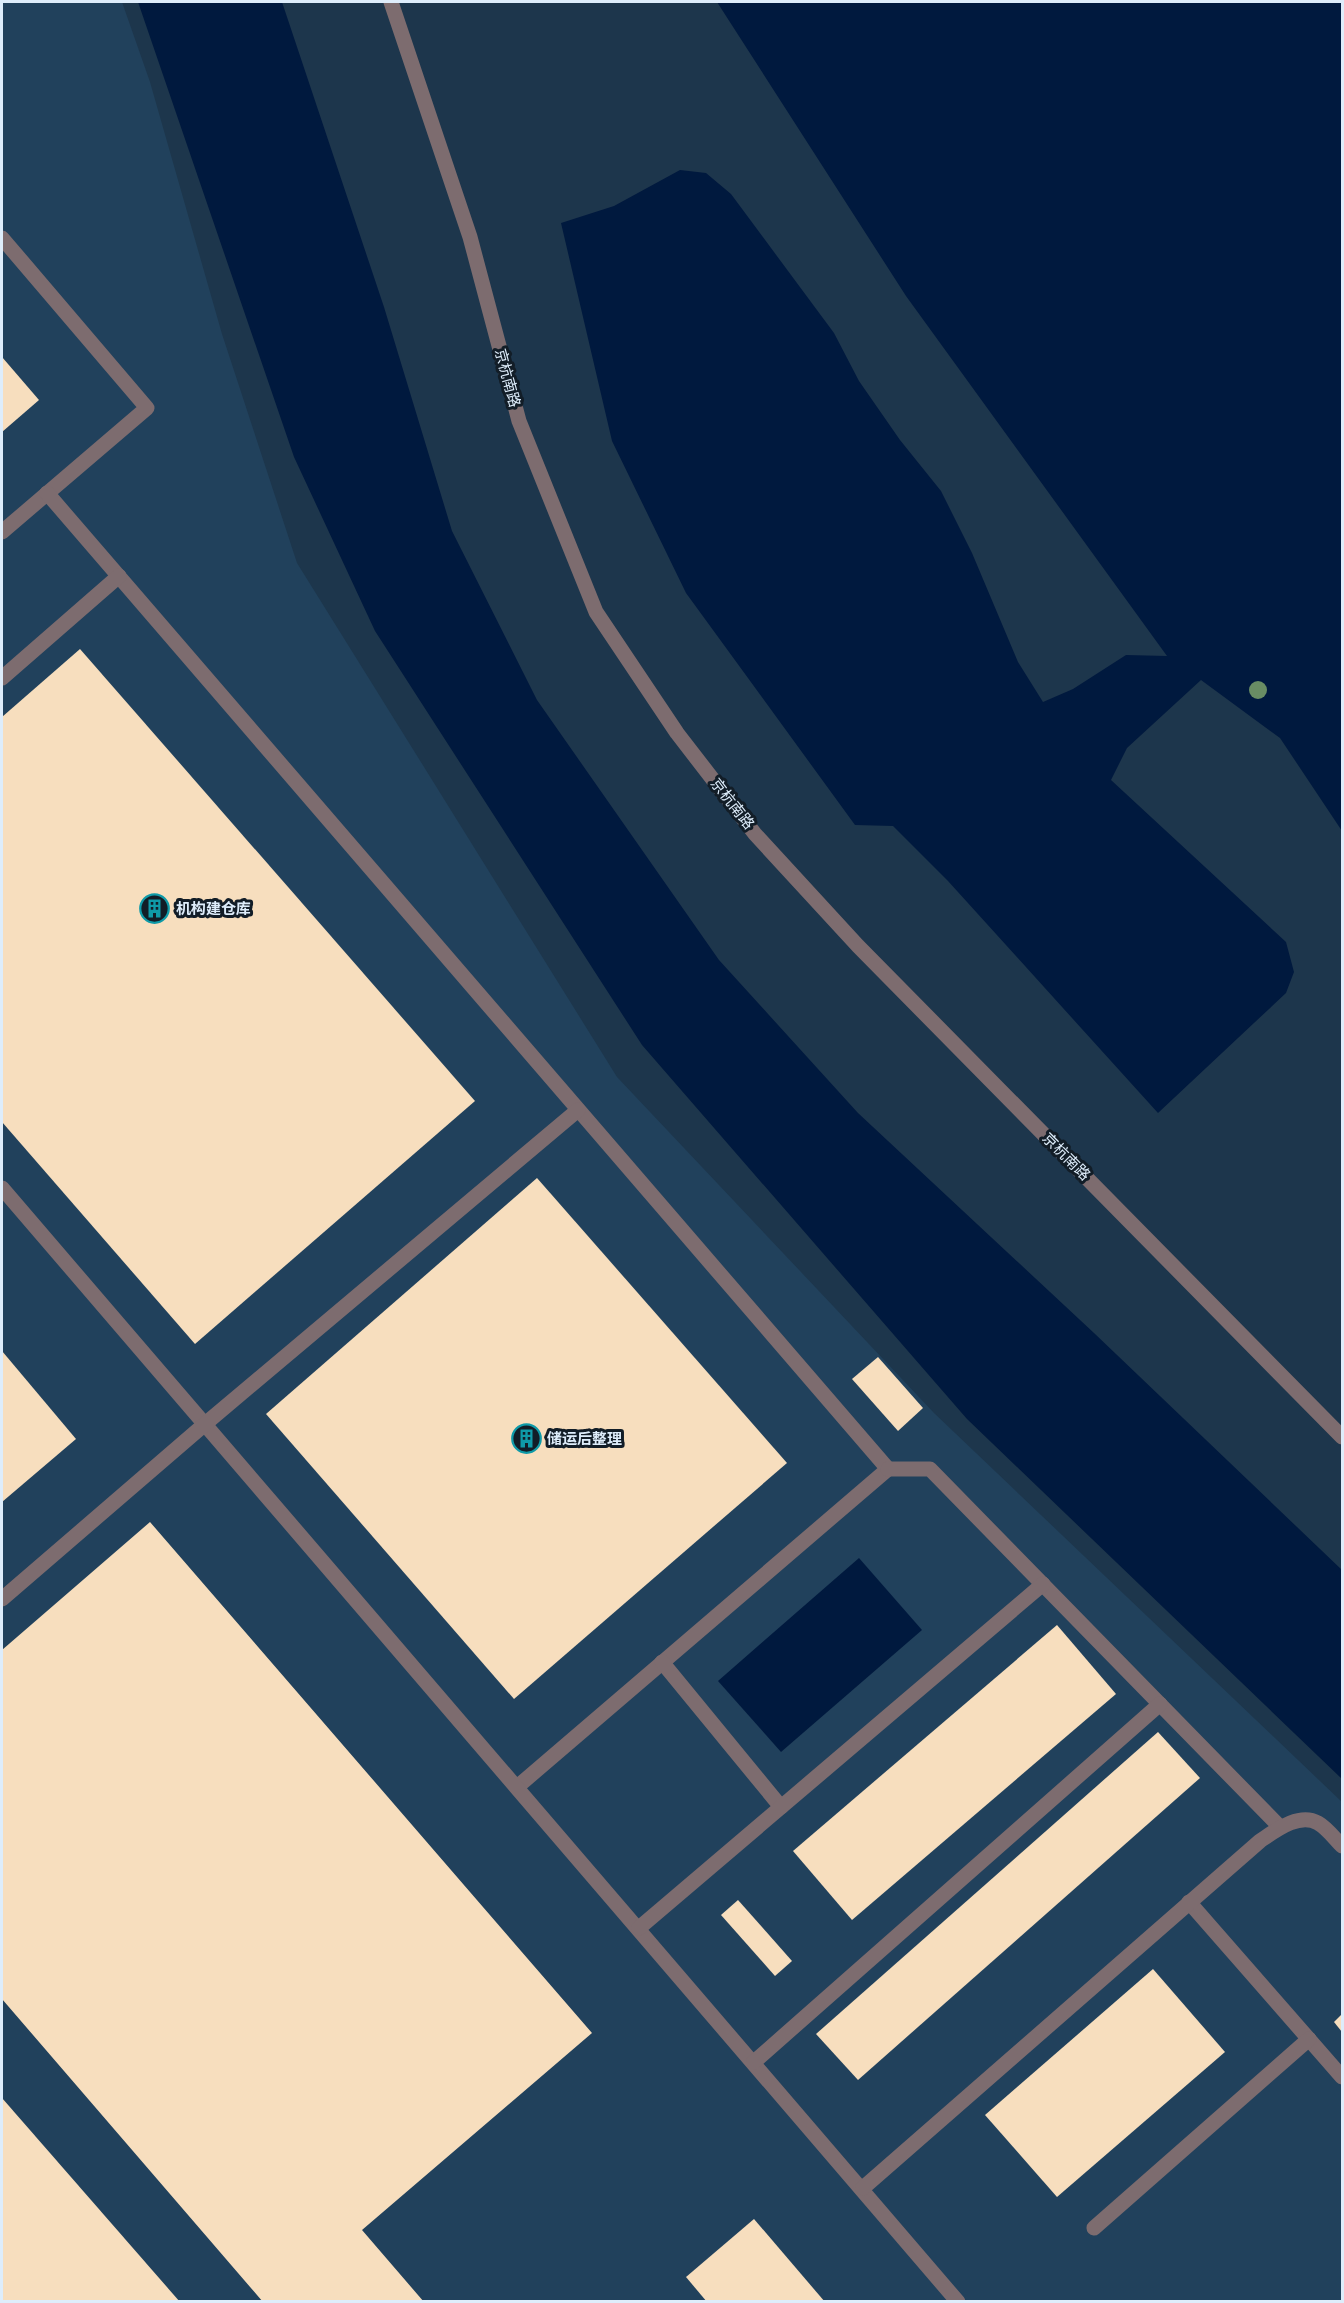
<svg xmlns="http://www.w3.org/2000/svg" width="1344" height="2303" font-family="'Source Sans 3','Noto Sans SC',sans-serif">
	<style>
		.built { fill: #21415c }
		.water { fill: #00193e }
		.building { fill: #f7debe }
		.lines { fill: none; stroke-linecap: round; stroke-linejoin: round }
		.minor { stroke: #7d6c6f; stroke-width: 15 }
		.tree { fill: #698d64 }
		.labels { text-anchor: middle; dominant-baseline: central; stroke-width: 6; stroke-linejoin: round; paint-order: stroke }
		.street-label { font-size: 15px; fill: #deedfb; stroke: #121d27 }
		.poi-label { font-size: 15px; font-weight: bold; fill: #deedfb; stroke: #121d27; text-anchor: start }
	</style>
	<rect width="100%" height="100%" fill="#1d364c"/>
	<path class="built" d="M2,2H122L150,82L222,334L297,563L617,1077L934,1413L1342,1802V2301L2,2302Z"/>
	<g class="water">
		<path d="M138,2H282L384,307L452,531L537,700L719,960L858,1113L1094,1333L1342,1570V1779L967,1419L642,1045L375,631L294,457Z"/>
		<path d="M717,2H1342V831L1280,738L1201,680L1127,748L1111,780L1286,942L1294,972L1286,993L1158,1113L948,881L893,826L855,825L686,593L612,441L561,223L614,206L680,170L706,173L731,194L834,333L859,381L900,440L941,491L972,553L1018,662L1043,702L1073,689L1126,655L1167,656L906,296Z"/>
		<path d="M859,1558L922,1630L781,1752L718,1681Z"/>
	</g>
	<g class="building">
		<path d="M2,357L39,400L2,432Z"/>
		<path d="M80,649L475,1101L195,1344L2,1122V717Z"/>
		<path d="M537,1178L787,1463L514,1699L266,1414Z"/>
		<path d="M2,1351L76,1439L2,1502Z"/>
		<path d="M878,1357L923,1408L898,1431L852,1379Z"/>
		<path d="M150,1522L592,2033L362,2230L424,2302H263L2,1999V1650Z"/>
		<path d="M1057,1625L1116,1694L852,1920L793,1851Z"/>
		<path d="M1158,1732L1200,1778L858,2080L816,2034Z"/>
		<path d="M738,1900L792,1961L775,1976L721,1915Z"/>
		<path d="M1153,1969L1225,2052L1057,2197L985,2115Z"/>
		<path d="M1342,2014V2032L1334,2022Z"/>
		<path d="M2,2098L180,2302H2Z"/>
		<path d="M754,2219L825,2302H707L686,2277Z"/>
	</g>
	<g class="lines">
		<g class="minor">
			<path d="M391,2L470,237L519,421L596,612L677,733L755,834L858,946L1342,1437"/>
			<path d="M2,238L147,408L2,532"/>
			<path d="M47,493L888,1469L517,1787"/>
			<path d="M2,678L119,576"/>
			<path d="M2,1188L958,2302"/>
			<path d="M888,1469H930L1280,1827"/>
			<path d="M2,1599L205,1424L578,1110"/>
			<path d="M662,1662L781,1807"/>
			<path d="M1189,1902L1342,2077"/>
			<path d="M639,1928L1043,1584"/>
			<path d="M754,2062L1160,1704"/>
			<path d="M863,2188L1260,1841C1275,1831 1299,1812 1318,1823C1327,1828 1335,1839 1342,1846"/>
			<path d="M1094,2228L1309,2039"/>
		</g>
	</g>
	<circle class="tree" cx="1258" cy="690" r="9"/>
	<defs>
		<symbol id="building-ring" viewBox="-11 -11 22 22"><circle r="9.5" fill="#121d27" stroke="#0f9aa8" stroke-width="1.5"/><path d="M-4-6H4V6H1V3H-1V6H-4ZM-2.5-4.3h1.7v1.8h-1.7ZM.8-4.3h1.7v1.8H.8ZM-2.5-1h1.7V.8h-1.7ZM.8-1h1.7V.8H.8Z" fill="#0f9aa8"/></symbol>
	</defs>
	<g fill-rule="evenodd">
		<use href="#building-ring" x="138" y="892" width="33" height="33"/>
		<use href="#building-ring" x="510" y="1422" width="33" height="33"/>
	</g>
	<g class="labels">
		<g class="street-label">
			<text transform="translate(507 378) rotate(75)">京杭南路</text>
			<text transform="translate(732 804) rotate(52)">京杭南路</text>
			<text transform="translate(1066 1157) rotate(45)">京杭南路</text>
		</g>
		<g class="poi-label">
			<text x="176" y="909">机构建仓库</text>
			<text x="547" y="1439">储运后整理</text>
		</g>
	</g>
	<rect width="1344" height="2303" fill="none" stroke="#deedfb" stroke-width="6"/>
</svg>
